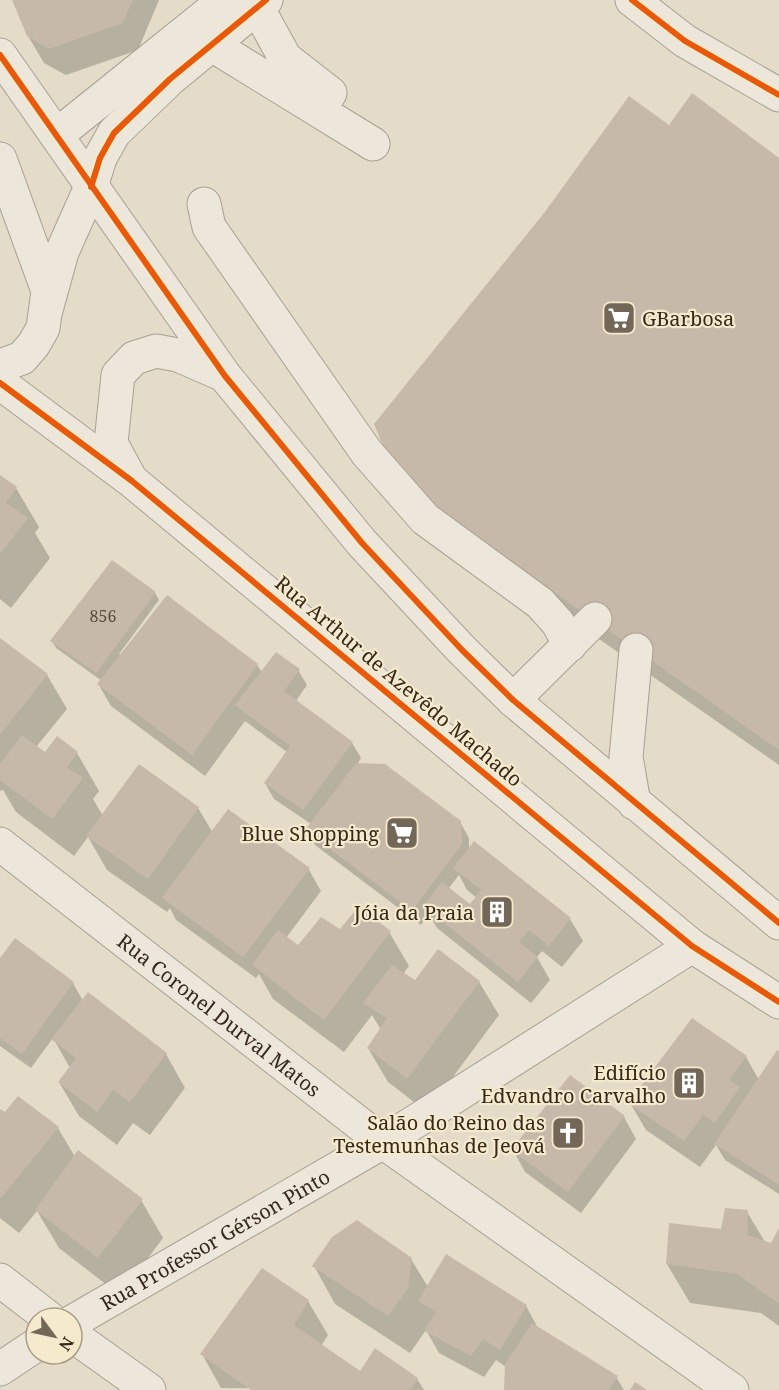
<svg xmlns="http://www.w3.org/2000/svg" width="779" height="1390" font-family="'Noto Serif',serif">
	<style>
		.shadow { fill: #0003; fill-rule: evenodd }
		.building { fill: #c7b9aa }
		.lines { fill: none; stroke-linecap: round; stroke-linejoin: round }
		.minor-casing { stroke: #a8a093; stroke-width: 35 }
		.minor { stroke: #ece6db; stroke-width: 33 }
		.cycleway-casing { stroke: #f6eacd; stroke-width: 10 }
		.cycleway { stroke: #e8590c; stroke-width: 6 }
		.labels { text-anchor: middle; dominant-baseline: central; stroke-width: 4.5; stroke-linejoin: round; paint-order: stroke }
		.number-label { font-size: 16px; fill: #5a4c3f }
		.poi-label { font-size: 20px; fill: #36281b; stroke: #f6eacd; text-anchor: end }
		.street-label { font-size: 20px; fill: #36281b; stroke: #f6eacd }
	</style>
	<rect width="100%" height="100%" fill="#e4dcc9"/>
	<g class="shadow">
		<path d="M14,0H159L138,50L66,75L44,63L28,36Z"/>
		<path d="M669,127L779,159V765L415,510Z"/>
		<path d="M0,477L16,488L39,527L35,533L50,558L11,608L0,599Z"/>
		<path d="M155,593L159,600L119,654L257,665L262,672L298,670L307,685L296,701L352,743L361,758L357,765L460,822L469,838V850L570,919L583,941L562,967L542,951L537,957L550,980L531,1003L437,928L429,914L421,925L315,845L306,830L311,824L274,799L265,783L287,752L245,721L205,776L111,706L99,685L102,681L56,648L52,641ZM459,875L467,890L477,898L471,906L448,889Z"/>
		<path d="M0,640L47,675L67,709L36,747L46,755L58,738L77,753L99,791L93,799L103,816L198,808L213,833L309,870L321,891L286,938L298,947L340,931L389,932L409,966L403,974L415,982H479L499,1015L427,1112L388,1082L368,1048L381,1030L372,1015L344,1052L273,999L259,974L256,978L176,920L170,908L167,912L107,870L88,837L74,856L16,812L3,790L0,791Z"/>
		<path d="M0,961L73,983L83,1001L88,994L166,1054L185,1088L150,1135L133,1123L117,1145L79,1116L59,1082L70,1068L53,1038L31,1068L0,1046Z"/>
		<path d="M779,1053V1194L725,1160L716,1145L700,1167L646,1130L630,1103L746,1057L759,1080Z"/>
		<path d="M18,1098L58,1128L75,1157L141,1200L163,1238L120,1295L59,1248L37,1211L19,1233L0,1218V1111L5,1114Z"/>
		<path d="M624,1117L636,1139L581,1213L525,1172L513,1150Z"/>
		<path d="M747,1212L765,1242L772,1244L779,1231V1326L761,1313L690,1303L667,1264Z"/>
		<path d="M411,1259L428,1287L526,1306L538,1328L616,1377L624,1390H505L506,1367L496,1360L484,1377L439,1353L426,1330L410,1353L335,1304L314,1266Z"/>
		<path d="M308,1301L328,1335L321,1346L360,1373L417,1379L424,1390L221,1388L202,1354Z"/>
	</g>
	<g class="building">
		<path d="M12,0H133L123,23L49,49L27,36Z"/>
		<path d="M692,93L779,158V750L398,483L374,424L544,213L629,96L669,125Z"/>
		<path d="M0,475L17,487L6,503L28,518L0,554Z"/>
		<path d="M112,560L156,592L96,673L50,641Z"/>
		<path d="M167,595L258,664L192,755L97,684Z"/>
		<path d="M0,638L48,674L0,735Z"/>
		<path d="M276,652L300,669L284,691L353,742L303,810L264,783L290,746L235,705Z"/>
		<path d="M22,735L45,752L57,736L78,752L67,767L83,778L52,819L0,780V764Z"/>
		<path d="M356,763L385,764L461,821L462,844L412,911L305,830Z"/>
		<path d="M139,764L199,807L148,879L86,836Z"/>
		<path d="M228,809L310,868L243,957L162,898Z"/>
		<path d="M474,841L571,918L549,946L529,930L519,942L538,957L518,982L423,906L442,882L470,904L481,890L453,868Z"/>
		<path d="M358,907L391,931L324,1020L252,965L278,930L298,945L321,917L340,929Z"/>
		<path d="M15,938L74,982L22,1054L0,1038V958Z"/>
		<path d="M438,949L480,981L407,1079L367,1048L387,1018L363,1003L392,965L415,980Z"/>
		<path d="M88,992L167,1053L130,1102L113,1090L97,1112L58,1082L76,1058L51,1039Z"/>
		<path d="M692,1018L747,1056L729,1079L740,1087L715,1123L703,1115L684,1141L628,1103Z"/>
		<path d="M777,1050L779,1051V1185L714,1144Z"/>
		<path d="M570,1075L625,1116L568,1192L511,1150Z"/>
		<path d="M18,1096L59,1127L0,1199V1109L5,1112Z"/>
		<path d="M78,1150L143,1199L98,1258L35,1210Z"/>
		<path d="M725,1208L748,1210L747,1235L771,1243L779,1228V1304L737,1274L666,1264L669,1223L721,1229Z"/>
		<path d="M357,1220L412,1258L408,1288L388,1316L312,1266L332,1237Z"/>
		<path d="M446,1254L527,1305L500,1350L483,1339L471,1356L424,1331L436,1312L418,1301Z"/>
		<path d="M262,1268L309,1300L294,1325L360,1371L375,1348L418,1378L410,1390H251L200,1354Z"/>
		<path d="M532,1323L618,1376L609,1390H504L505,1364Z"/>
		<path d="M635,1382L647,1390H630Z"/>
	</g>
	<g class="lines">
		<defs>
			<g id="minor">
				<path d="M632,0L685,41L779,95"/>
				<path d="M257,7L285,58L330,93"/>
				<path d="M212,45L373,144"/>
				<path d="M0,55L225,376L362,543L462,650L513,700L779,923"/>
				<path d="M57,135L225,0"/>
				<path d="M0,159L48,291L43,328L34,344L22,358L0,366"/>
				<path d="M204,204L209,227L367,453L425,519L540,603L558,623L570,645"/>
				<path d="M46,310L62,252L91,187L100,158L114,133L170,79L266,0"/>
				<path d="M0,383L132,481L692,946L779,1002"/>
				<path d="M130,478L111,443L118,375L134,358L156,351L178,355L224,375"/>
				<path d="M513,700L595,619"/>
				<path d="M634,803L626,757L636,650"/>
				<path id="s1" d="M0,844L383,1142L732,1390"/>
				<path d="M0,1280L49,1318"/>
				<path id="s2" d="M72,1322L383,1142L692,946"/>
				<path d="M72,1335L149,1390"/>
				<path d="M0,1369L36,1345"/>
			</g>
		</defs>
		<use href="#minor" class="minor-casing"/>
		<use href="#minor" class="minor"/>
		<defs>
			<g id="cycleway">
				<path d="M632,0L685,41L779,95"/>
				<path d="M0,55L225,376L362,543L462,650L513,700L779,923"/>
				<path d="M91,187L100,158L114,133L170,79L266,0"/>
				<path d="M0,383L132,481L692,946L779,1002"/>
			</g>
		</defs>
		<use href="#cycleway" class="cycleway-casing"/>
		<use href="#cycleway" class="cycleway"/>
	</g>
	<defs>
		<symbol id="supermarket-square" viewBox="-11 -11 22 22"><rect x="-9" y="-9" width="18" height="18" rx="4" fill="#736758" stroke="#f6eacd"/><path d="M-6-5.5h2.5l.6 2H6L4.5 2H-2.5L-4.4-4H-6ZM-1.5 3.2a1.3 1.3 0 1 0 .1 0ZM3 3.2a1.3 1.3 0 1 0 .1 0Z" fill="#fff"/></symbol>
		<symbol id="building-square" viewBox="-11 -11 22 22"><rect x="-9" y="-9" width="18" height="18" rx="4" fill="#736758" stroke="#f6eacd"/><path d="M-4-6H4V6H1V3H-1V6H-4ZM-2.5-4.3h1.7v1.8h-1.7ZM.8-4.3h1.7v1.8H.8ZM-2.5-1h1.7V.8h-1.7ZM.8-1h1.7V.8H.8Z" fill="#fff"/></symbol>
		<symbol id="church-square" viewBox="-11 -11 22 22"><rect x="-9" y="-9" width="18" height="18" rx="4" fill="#736758" stroke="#f6eacd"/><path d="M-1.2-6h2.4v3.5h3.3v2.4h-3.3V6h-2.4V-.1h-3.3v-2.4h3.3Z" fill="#fff"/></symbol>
	</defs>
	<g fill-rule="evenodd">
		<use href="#supermarket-square" x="600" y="299" width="38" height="38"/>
		<use href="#supermarket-square" x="383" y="814" width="38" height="38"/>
		<use href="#building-square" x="478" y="893" width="38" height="38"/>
		<use href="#building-square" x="670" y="1064" width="38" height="38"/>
		<use href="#church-square" x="549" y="1114" width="38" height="38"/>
	</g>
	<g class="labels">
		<g class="number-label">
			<text x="103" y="616">856</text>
		</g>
		<g class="poi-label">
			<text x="642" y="318" text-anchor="start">GBarbosa</text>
			<text x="379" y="833">Blue Shopping</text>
			<text x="474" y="912">Jóia da Praia</text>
			<text x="666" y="1072">Edifício<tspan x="666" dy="23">Edvandro Carvalho</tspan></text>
			<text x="545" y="1122">Salão do Reino das<tspan x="545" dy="23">Testemunhas de Jeová</tspan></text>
		</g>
		<g class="street-label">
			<text transform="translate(399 681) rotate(40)">Rua Arthur de Azevêdo Machado</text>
			<text stroke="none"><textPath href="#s1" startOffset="278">Rua Coronel Durval Matos</textPath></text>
			<text stroke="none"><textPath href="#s2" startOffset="165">Rua Professor Gérson Pinto</textPath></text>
		</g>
	</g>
	<g transform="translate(54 1336) rotate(123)"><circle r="28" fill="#f6eacd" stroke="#a99c86" stroke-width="1.5"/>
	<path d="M0-4.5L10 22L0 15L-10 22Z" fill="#736758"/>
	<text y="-9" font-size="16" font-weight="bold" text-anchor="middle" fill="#36281b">N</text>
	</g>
</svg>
